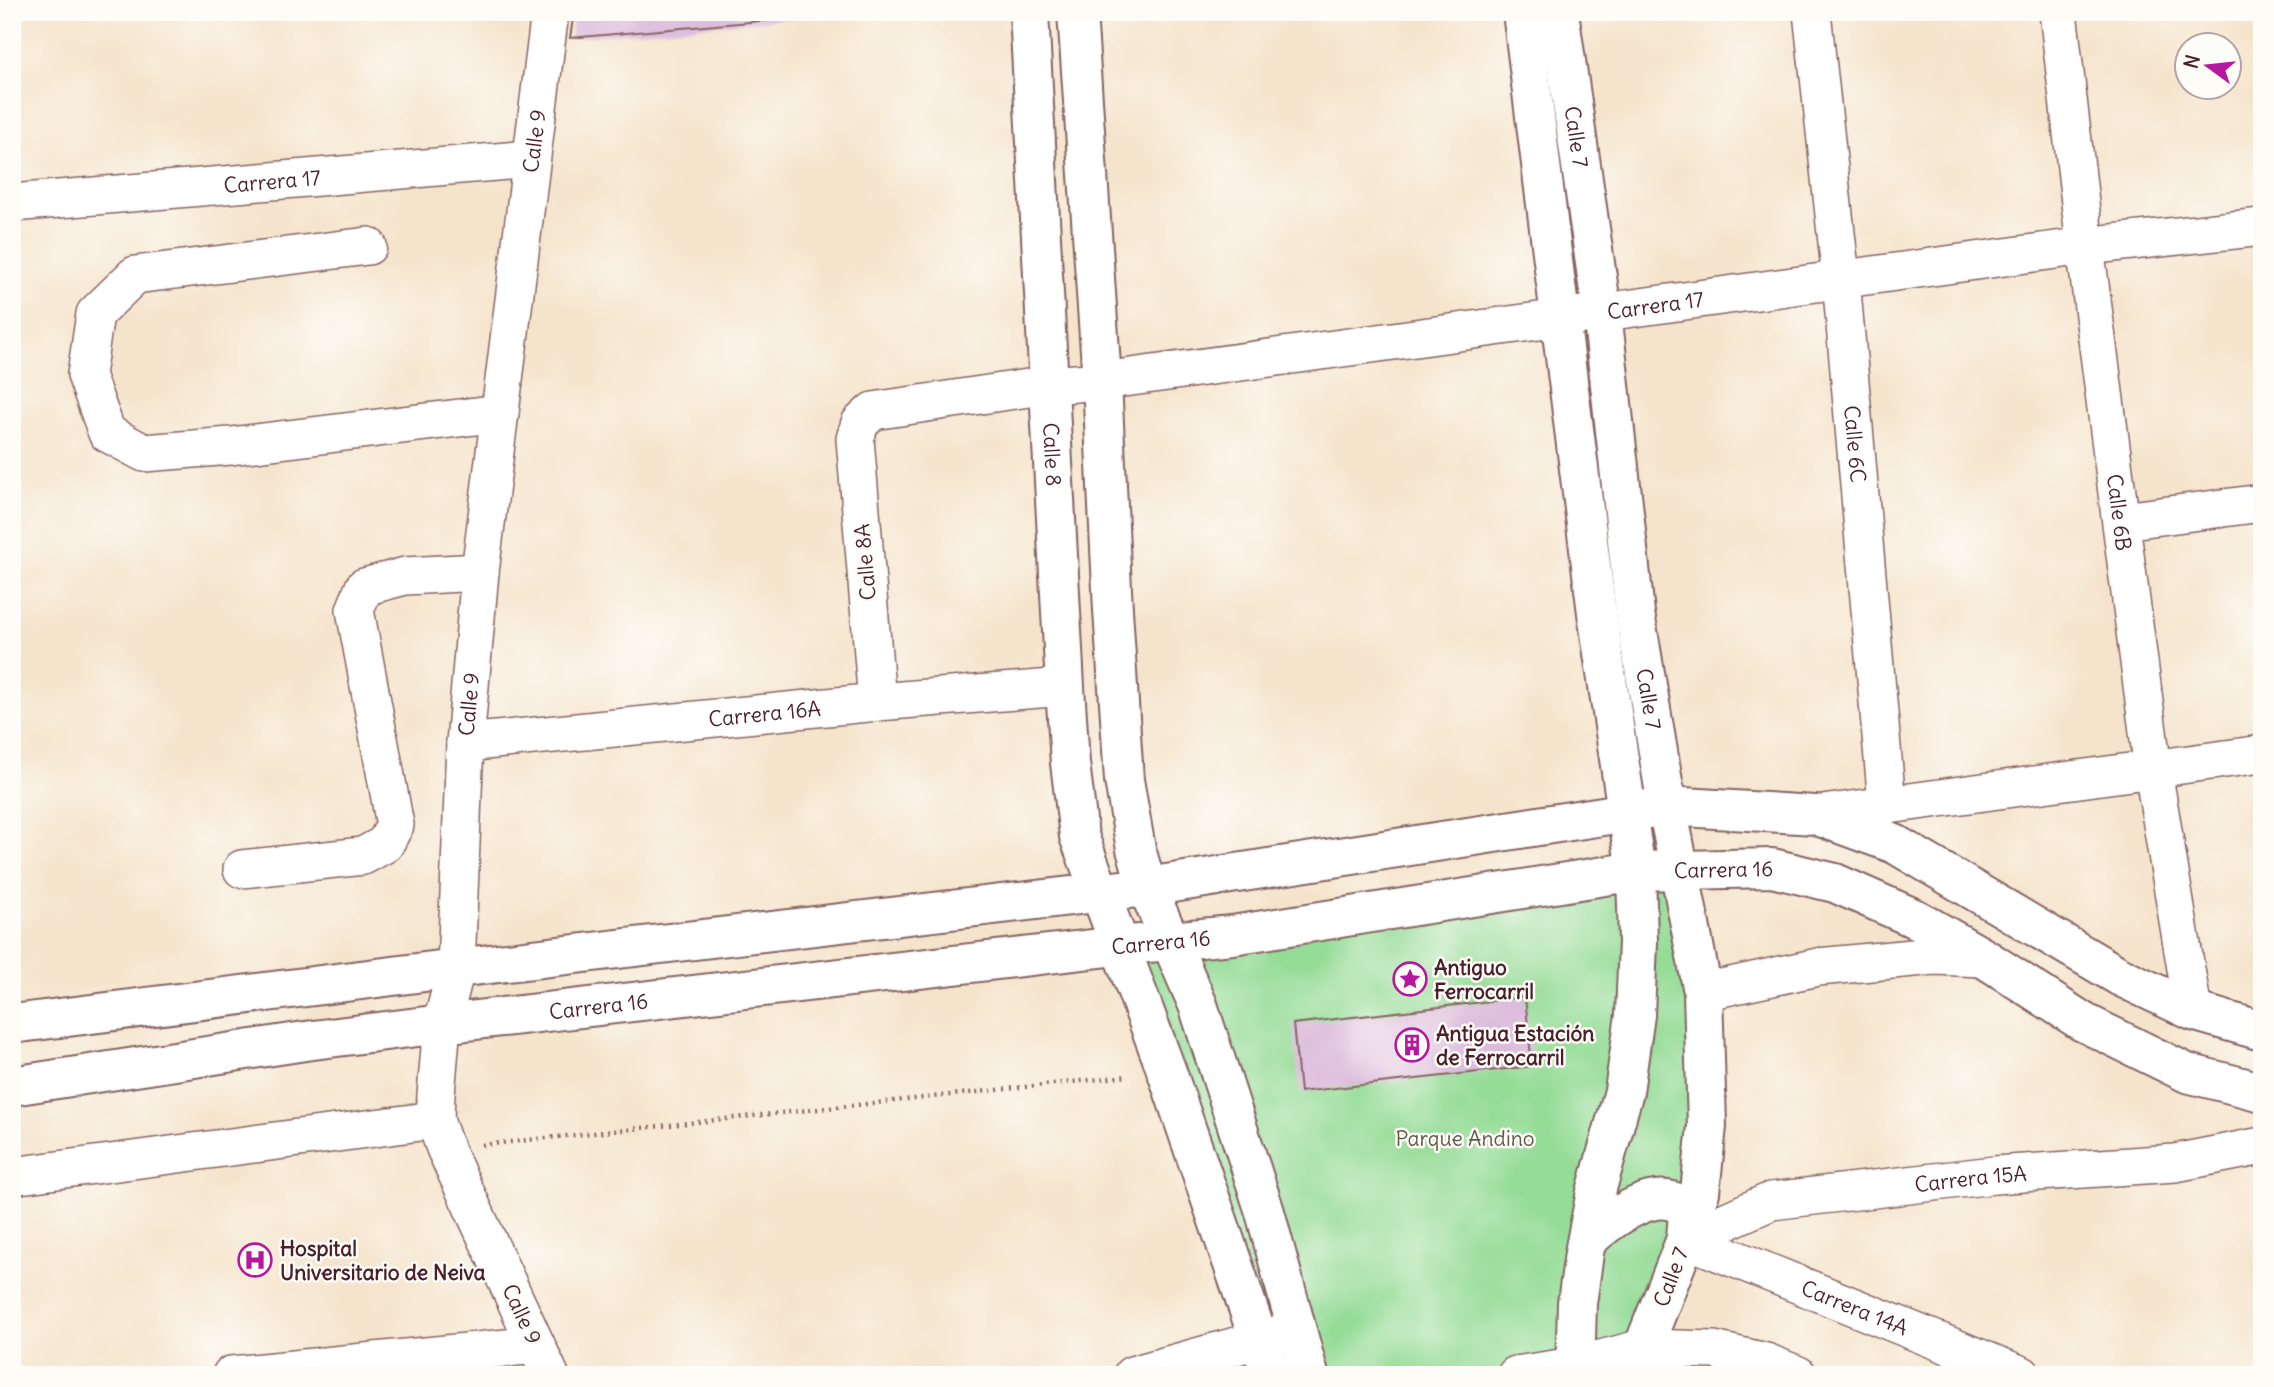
<svg xmlns="http://www.w3.org/2000/svg" width="2274" height="1387" font-family="Delius,sans-serif">
	<style>
		.green { fill: #95dc97; stroke: #707e61; stroke-width: 2 }
		.building { fill: #d9b5d9 }
		.lines { fill: none; stroke-linecap: round; stroke-linejoin: round }
		.minor-casing { stroke: #866463; stroke-width: 40 }
		.major-casing { stroke: #866463; stroke-width: 42 }
		.path { stroke: #866463; stroke-width: 4.5; stroke-dasharray: 2 5; stroke-linecap: butt }
		.minor { stroke: #fff; stroke-width: 37 }
		.major { stroke: #fff; stroke-width: 38 }
		.labels { text-anchor: middle; dominant-baseline: central; stroke-width: 5; stroke-linejoin: round; paint-order: stroke }
		.street-label { font-size: 21px; fill: #4a1f2b; stroke: #fdfcf7 }
		.poi-label { font-size: 21px; font-weight: bold; fill: #4a1f2b; stroke: #fdfcf7; text-anchor: start }
		.park-label { font-size: 21px; fill: #60584b; stroke: #fdfcf7 }
	</style>
	<rect width="100%" height="100%" fill="#fdfcf7"/>
	<filter id="ink" filterUnits="userSpaceOnUse"><feTurbulence type="fractalNoise" baseFrequency=".0143" numOctaves="2"/><feDisplacementMap in="SourceGraphic" scale="14" xChannelSelector="R" yChannelSelector="G"/><feConvolveMatrix kernelMatrix="1 2 1 2 8 2 1 2 1" color-interpolation-filters="sRGB"/></filter>
	<filter id="wash" filterUnits="userSpaceOnUse"><feTurbulence type="fractalNoise" baseFrequency=".00686" numOctaves="4" result="noise"/><feDisplacementMap in="SourceGraphic" scale="28" xChannelSelector="R" yChannelSelector="G"/><feGaussianBlur stdDeviation="1.57" result="paint"/><feColorMatrix in="noise" values="0 0 0 0 0 0 0 0 0 0 0 0 0 0 0 0 0 1.4 0 .05"/><feComposite in="paint" operator="in"/></filter>
	<g filter="url(#wash)">
		<rect width="100%" height="100%" fill="#f5e4cc"/>
		<path class="green" d="M1680,869L1707,1126L1636,1375H1271L1118,946Z"/>
		<g id="blocks">
			<g class="building">
				<path d="M574,12H828V15L570,38Z"/>
				<path d="M1525,997L1532,1066L1300,1092L1293,1024Z"/>
			</g>
		</g>
	</g>
	<g filter="url(#ink)">
		<use href="#blocks" fill-opacity="0" stroke="#866463" stroke-width="2"/>
		<g class="lines">
			<defs>
				<g id="minor">
					<path id="s1" d="M1812,12L1841,279L1887,804"/>
					<path id="s2" d="M2058,12L2085,246L2153,770L2193,1011"/>
					<path id="s3" d="M12,203L531,159"/>
					<path d="M368,246L135,275L95,314L86,375L107,433L144,453L231,446L500,413"/>
					<path d="M2122,521L2262,503"/>
					<path id="s4" d="M877,702L855,439L860,423L873,411L1049,385L1102,381L2085,246L2262,227"/>
					<path id="s5" d="M465,743L877,702L1065,687"/>
					<path d="M1815,815L2262,754"/>
					<path d="M242,869L363,856L385,844L395,825L355,610L364,587L405,576L480,572"/>
					<path d="M1703,992L1818,967L1934,956L1984,958"/>
					<path d="M12,1176L435,1120"/>
					<path id="s6" d="M1686,1239L1771,1201L1994,1175L2175,1163L2262,1146"/>
					<path id="s7" d="M1686,1239L2022,1375"/>
					<path d="M231,1375L536,1345"/>
					<path id="s8" d="M550,1375L445,1148L435,1120L436,1095L442,1024L456,968L465,743L480,572L550,12"/>
					<path d="M1132,1375L1290,1331"/>
					<path d="M1516,1375L1574,1366L1643,1348L1714,1350L1766,1362L1798,1375"/>
				</g>
				<g id="major">
					<path id="s9" d="M1029,12L1065,687L1070,763L1079,836L1167,1072L1271,1375"/>
					<path d="M1077,12L1102,381L1113,610L1124,780L1136,849L1147,887L1198,1005L1265,1212L1309,1375"/>
					<path d="M1522,12L1597,613L1636,871L1638,942L1635,1015L1624,1091L1596,1192L1584,1253L1577,1303L1575,1375"/>
					<path id="s10" d="M1559,12L1602,312L1635,613L1667,806L1703,992L1707,1126L1700,1192L1686,1239L1643,1348L1636,1375"/>
					<path d="M12,1024L456,968L1147,887L1667,806L1815,815L1895,844L2119,976L2193,1011L2262,1031"/>
					<path id="s11" d="M12,1086L305,1041L442,1024L1118,946L1232,935L1636,871L1772,868L1835,883L1916,919L1984,958L2083,1022L2187,1073L2262,1092"/>
					<path d="M1587,1240C1610,1220 1661,1179 1688,1212L1686,1239"/>
				</g>
			</defs>
			<use href="#minor" class="minor-casing"/>
			<use href="#major" class="major-casing"/>
			<path class="path" d="M482,1145L1128,1076"/>
			<use href="#minor" class="minor"/>
			<use href="#major" class="major"/>
		</g>
	</g>
	<defs>
		<symbol id="sight-ring" viewBox="-11 -11 22 22"><circle r="9.5" fill="#fdfcf7" stroke="#b5179e" stroke-width="1.5"/><path d="M0-6L1.8-2.2L6-1.7L2.9 1.2L3.7 5.4L0 3.3L-3.7 5.4L-2.9 1.2L-6-1.7L-1.8-2.2Z" fill="#b5179e"/></symbol>
		<symbol id="building-ring" viewBox="-11 -11 22 22"><circle r="9.5" fill="#fdfcf7" stroke="#b5179e" stroke-width="1.5"/><path d="M-4-6H4V6H1V3H-1V6H-4ZM-2.5-4.3h1.7v1.8h-1.7ZM.8-4.3h1.7v1.8H.8ZM-2.5-1h1.7V.8h-1.7ZM.8-1h1.7V.8H.8Z" fill="#b5179e"/></symbol>
		<symbol id="hospital-ring" viewBox="-11 -11 22 22"><circle r="9.5" fill="#fdfcf7" stroke="#b5179e" stroke-width="1.5"/><path d="M-5-5h3v3.5h4V-5h3V5h-3V1.5h-4V5h-3Z" fill="#b5179e"/></symbol>
	</defs>
	<g fill-rule="evenodd">
		<use href="#sight-ring" x="1391" y="960" width="38" height="38"/>
		<use href="#building-ring" x="1393" y="1026" width="38" height="38"/>
		<use href="#hospital-ring" x="236" y="1241" width="38" height="38"/>
	</g>
	<g class="labels">
		<g class="street-label">
			<text stroke="none"><textPath href="#s10" startOffset="126">Calle 7</textPath></text>
			<text stroke="none"><textPath href="#s8" startOffset="1265">Calle 9</textPath></text>
			<text stroke="none"><textPath href="#s3" startOffset="261">Carrera 17</textPath></text>
			<text stroke="none"><textPath href="#s4" startOffset="1088">Carrera 17</textPath></text>
			<text stroke="none"><textPath href="#s1" startOffset="434">Calle 6C</textPath></text>
			<text stroke="none"><textPath href="#s9" startOffset="443">Calle 8</textPath></text>
			<text stroke="none"><textPath href="#s2" startOffset="504">Calle 6B</textPath></text>
			<text transform="translate(865 562) rotate(-95)">Calle 8A</text>
			<text stroke="none"><textPath href="#s10" startOffset="693">Calle 7</textPath></text>
			<text stroke="none"><textPath href="#s8" startOffset="698">Calle 9</textPath></text>
			<text stroke="none"><textPath href="#s5" startOffset="301">Carrera 16A</textPath></text>
			<text stroke="none"><textPath href="#s11" startOffset="1726">Carrera 16</textPath></text>
			<text stroke="none"><textPath href="#s11" startOffset="1158">Carrera 16</textPath></text>
			<text stroke="none"><textPath href="#s11" startOffset="592">Carrera 16</textPath></text>
			<text stroke="none"><textPath href="#s6" startOffset="294">Carrera 15A</textPath></text>
			<text transform="translate(1671 1277) rotate(-69)">Calle 7</text>
			<text stroke="none"><textPath href="#s7" startOffset="182">Carrera 14A</textPath></text>
			<text transform="translate(522 1314) rotate(65)">Calle 9</text>
		</g>
		<g class="poi-label">
			<text x="1434" y="967">Antiguo<tspan x="1434" dy="24">Ferrocarril</tspan></text>
			<text x="1436" y="1033">Antigua Estación<tspan x="1436" dy="24">de Ferrocarril</tspan></text>
			<text x="280" y="1248">Hospital<tspan x="280" dy="24">Universitario de Neiva</tspan></text>
		</g>
		<g class="park-label">
			<text x="1465" y="1138">Parque Andino</text>
		</g>
	</g>
	<rect width="2274" height="1387" fill="none" stroke="#fdfcf7" stroke-width="42"/>
	<g transform="translate(2208 66) rotate(285)"><circle r="33" fill="#fdfcf7" stroke="#b5a4a5" stroke-width="2"/>
	<path d="M0-5L12 26L0 18L-12 26Z" fill="#b5179e"/>
	<text y="-10" font-size="19" font-weight="bold" text-anchor="middle" fill="#4a1f2b">N</text>
	</g>
</svg>
